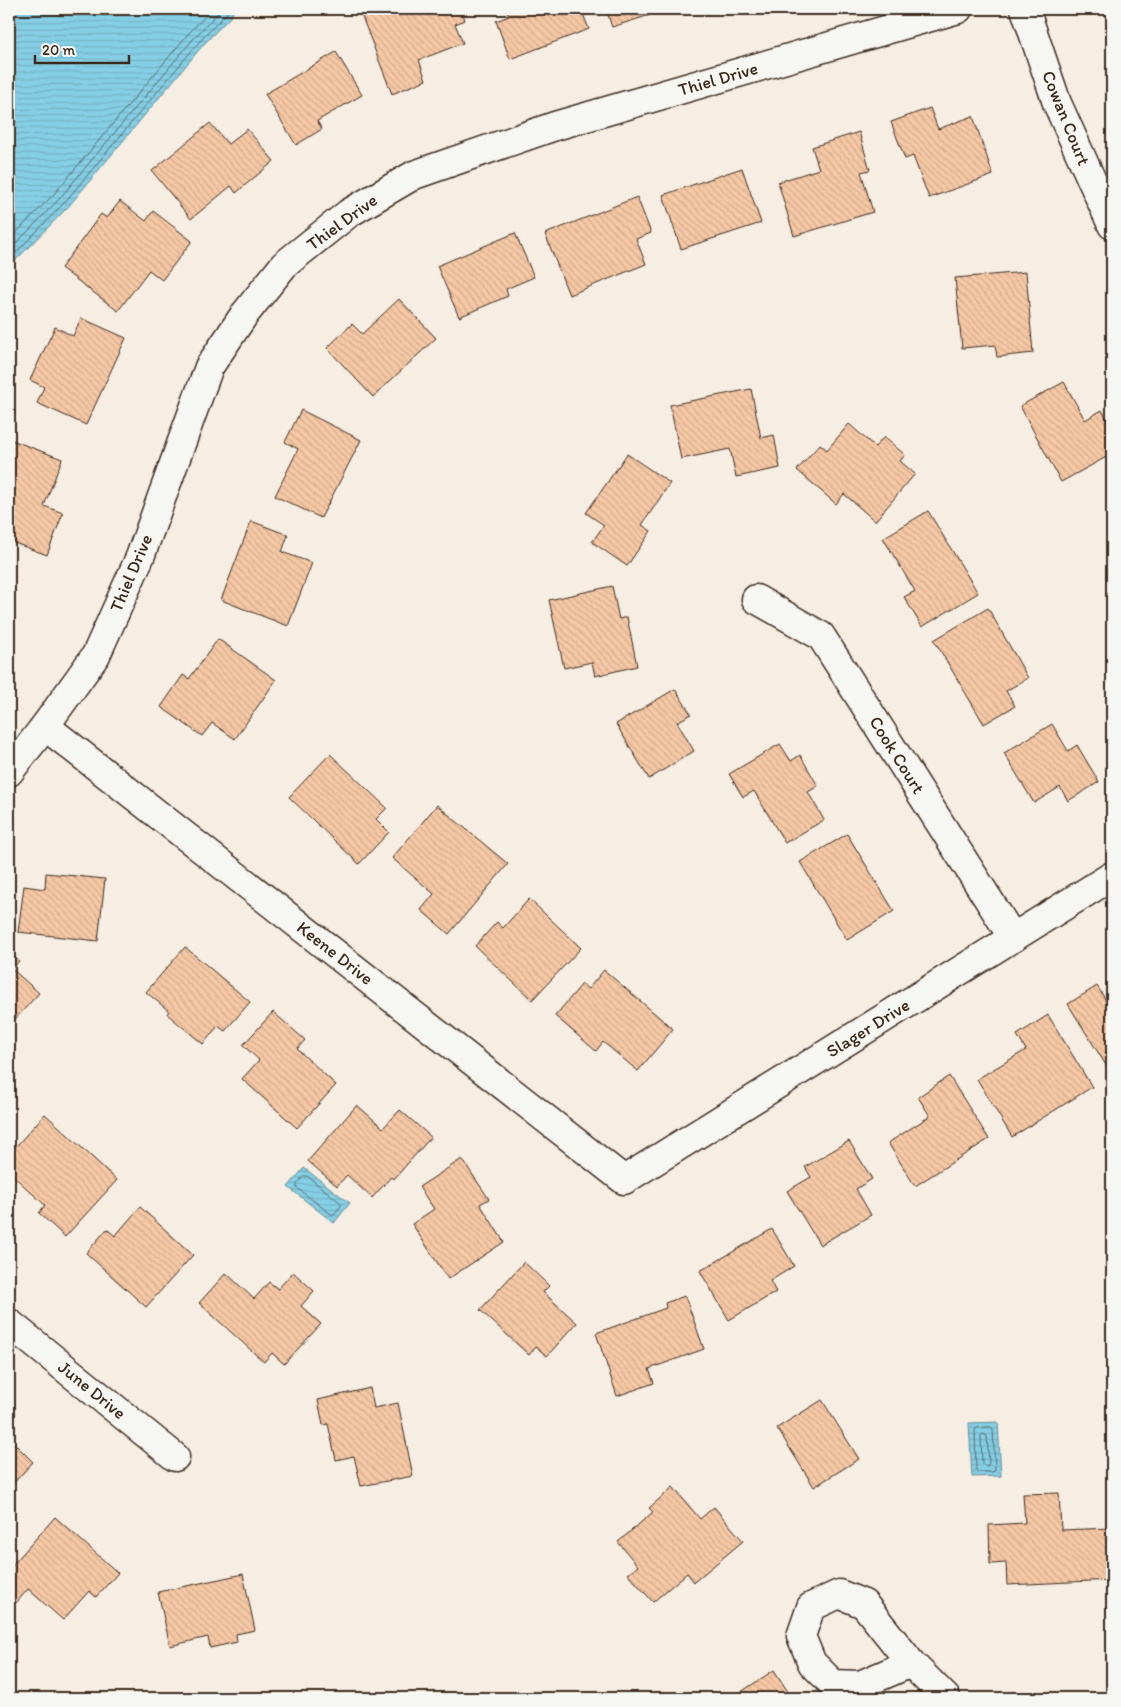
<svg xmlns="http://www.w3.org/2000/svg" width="1121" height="1707" font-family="Itim,sans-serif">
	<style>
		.water { fill: url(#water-rules); stroke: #678d96 }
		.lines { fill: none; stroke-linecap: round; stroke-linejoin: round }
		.shore { stroke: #596c6e; stroke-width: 1 }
		.building { fill: url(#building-back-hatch); stroke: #3b2a1e }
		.minor-casing { stroke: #3b2a1e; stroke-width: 31 }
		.minor { stroke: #f6f6f2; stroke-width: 28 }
		.labels { text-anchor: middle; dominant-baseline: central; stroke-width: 4; stroke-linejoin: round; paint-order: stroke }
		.street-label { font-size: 18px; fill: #3b2a1e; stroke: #f6f6f2 }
	</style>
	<defs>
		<pattern id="water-rules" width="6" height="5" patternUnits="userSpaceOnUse" patternTransform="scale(1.25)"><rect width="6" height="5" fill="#85cfe6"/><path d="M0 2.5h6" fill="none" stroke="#74b2c5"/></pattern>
		<pattern id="building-back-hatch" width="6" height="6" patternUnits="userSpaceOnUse" patternTransform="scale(1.25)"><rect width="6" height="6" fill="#f6c8a5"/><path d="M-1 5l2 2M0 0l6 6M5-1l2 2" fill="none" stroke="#d4ac8e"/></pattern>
	</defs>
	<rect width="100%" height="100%" fill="#f6ede3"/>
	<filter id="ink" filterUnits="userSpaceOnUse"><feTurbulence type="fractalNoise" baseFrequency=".02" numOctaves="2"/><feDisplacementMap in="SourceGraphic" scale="10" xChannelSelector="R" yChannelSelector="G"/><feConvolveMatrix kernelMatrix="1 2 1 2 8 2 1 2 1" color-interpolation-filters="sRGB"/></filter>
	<g filter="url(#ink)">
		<g class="water">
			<path d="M9,9H234L232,15L203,45L68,207L9,267Z"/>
			<path d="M304,1168L350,1203L334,1223L288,1187Z"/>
			<path d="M998,1422L1001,1476L972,1477L969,1423Z"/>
		</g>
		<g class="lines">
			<g class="shore">
				<path d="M9,240L54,194L189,33L212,9"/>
				<path d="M9,251L59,199L194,38L222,9"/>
				<path d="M9,260L64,203L199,42L227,13L229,9"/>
				<path d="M304,1176H307L341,1203V1206L334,1214H331L297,1188V1185Z"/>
				<path d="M991,1427L993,1429L995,1470L993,1472H978L976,1470L975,1430L977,1428Z"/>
				<path d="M983,1434L987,1436L989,1463L987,1466L982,1464L981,1436Z"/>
			</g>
		</g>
		<g class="building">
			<path d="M359,9H461L465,20L455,24L463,43L419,60L426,80L392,94Z"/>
			<path d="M506,9H581L589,29L510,59L496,21L509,16Z"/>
			<path d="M606,9H648L650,15L612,27Z"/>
			<path d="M336,52L362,95L317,121L322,129L296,145L265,94Z"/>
			<path d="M930,108L938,129L973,116L993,175L929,198L913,156L905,159L891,122Z"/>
			<path d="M210,123L228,144L247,129L274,161L236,193L231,186L191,219L152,171Z"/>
			<path d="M859,132L870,170L861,172L873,212L794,236L778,182L819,169L812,147Z"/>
			<path d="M742,168L761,223L681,249L663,195Z"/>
			<path d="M637,197L651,233L636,239L646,264L569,295L545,234Z"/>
			<path d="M120,201L146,221L153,211L192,241L162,280L149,270L118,311L61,268L101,214L107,218Z"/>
			<path d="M515,233L534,277L506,289L508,296L459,317L437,266Z"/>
			<path d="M1026,272L1033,353L997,357L995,345L962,348L955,278Z"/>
			<path d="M399,299L436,338L373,397L327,348L352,324L362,334Z"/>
			<path d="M81,318L126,338L86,425L37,403L44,387L30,380L55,327L73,336Z"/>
			<path d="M1064,382L1085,420L1102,410L1112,429V454L1061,482L1020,406Z"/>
			<path d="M751,389L761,438L774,435L780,468L736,477L730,449L681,459L670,405Z"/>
			<path d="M301,410L361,440L321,518L275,496L298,449L285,442Z"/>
			<path d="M849,424L875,447L884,437L905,455L900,461L915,474L875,521L844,494L836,504L797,470L820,444L827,450Z"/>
			<path d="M9,439L62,459L44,506L63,513L47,555L9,541Z"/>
			<path d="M627,454L670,483L642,525L651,531L627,566L592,542L604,525L586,513Z"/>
			<path d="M928,511L978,593L922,627L904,597L915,591L883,538Z"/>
			<path d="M251,521L288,535L282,552L312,563L288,626L221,600Z"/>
			<path d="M612,586L619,619L627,617L637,666L595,676L592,662L564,668L549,600Z"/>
			<path d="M988,608L1028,678L1006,691L1015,706L984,724L934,640Z"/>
			<path d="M218,639L276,680L235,739L212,723L202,736L161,707L183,675L189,679Z"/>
			<path d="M675,689L691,714L677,722L694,751L649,779L616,724Z"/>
			<path d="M1052,724L1068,751L1077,745L1099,782L1068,801L1060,787L1034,803L1004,753Z"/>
			<path d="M780,744L791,761L800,755L818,786L808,792L824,820L785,843L754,791L743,797L729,774Z"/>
			<path d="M330,754L387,808L376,819L389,832L359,864L289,797Z"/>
			<path d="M437,805L508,864L449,934L421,910L434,894L392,858Z"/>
			<path d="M847,834L894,911L847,940L800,862Z"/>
			<path d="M46,873L105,879L98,941L18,932L24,886L45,889Z"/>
			<path d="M529,899L581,948L532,1000L475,946L497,922L503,928Z"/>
			<path d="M185,947L250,1002L225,1031L218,1026L203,1044L167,1014L169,1011L146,992Z"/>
			<path d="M9,952L19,961L12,969L39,993L9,1026Z"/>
			<path d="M604,970L673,1029L638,1071L603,1042L596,1051L555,1016L582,984L588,989Z"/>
			<path d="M1097,986L1107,1002L1112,999V1068L1109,1070L1068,1004Z"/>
			<path d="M273,1012L305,1040L297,1049L336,1085L297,1128L242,1079L259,1060L243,1045Z"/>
			<path d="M1048,1015L1092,1087L1012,1137L977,1079L1026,1050L1017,1035Z"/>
			<path d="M949,1076L989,1139L915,1186L888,1143L930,1116L918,1097Z"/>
			<path d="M357,1105L383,1128L400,1110L431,1137L394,1179L391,1177L372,1198L347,1175L337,1186L308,1161Z"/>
			<path d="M45,1114L117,1180L65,1237L39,1213L45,1205L9,1172V1154Z"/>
			<path d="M849,1141L872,1179L856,1189L871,1215L820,1245L787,1191L811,1177L805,1167Z"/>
			<path d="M462,1159L489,1199L480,1204L504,1242L448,1279L412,1224L434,1209L419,1187Z"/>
			<path d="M140,1207L193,1255L146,1307L86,1253L107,1229L115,1236Z"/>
			<path d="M772,1229L794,1266L770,1281L776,1292L729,1320L700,1271Z"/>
			<path d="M524,1262L549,1286L543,1292L577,1323L547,1356L536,1347L529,1355L480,1310Z"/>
			<path d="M293,1272L314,1291L301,1306L321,1324L284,1364L272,1353L264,1362L199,1303L226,1273L254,1299L269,1282L278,1289Z"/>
			<path d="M685,1296L704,1349L649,1369L654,1383L617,1396L596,1333L666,1308L665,1303Z"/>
			<path d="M370,1388L374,1408L398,1403L413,1476L361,1486L354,1456L336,1460L328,1424L323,1425L318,1400Z"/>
			<path d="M822,1400L859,1459L814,1487L777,1428Z"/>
			<path d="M9,1438L33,1462L9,1488Z"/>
			<path d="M673,1487L700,1519L714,1507L743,1541L694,1582L687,1573L653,1602L628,1574L638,1566L618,1542L653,1512L649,1508Z"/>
			<path d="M1059,1493L1061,1530L1112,1528V1580L1007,1585L1006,1563L990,1564L989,1525L1025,1523L1023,1494Z"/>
			<path d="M55,1517L118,1573L96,1597L89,1591L63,1620L28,1589L16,1603L9,1596V1569Z"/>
			<path d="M243,1574L255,1630L236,1634L237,1642L210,1648L208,1637L170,1646L158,1592Z"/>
			<path d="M774,1670L792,1698H732Z"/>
		</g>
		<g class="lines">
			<defs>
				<g id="minor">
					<path d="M1025,9L1057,103L1112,225"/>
					<path d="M756,599L821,636L1013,938"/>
					<path d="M45,726L624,1180L1112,876"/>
					<path d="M9,772L45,726L96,655L140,557L209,367L244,315L284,265L349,213L414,175L555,126L958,9"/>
					<path d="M9,1323L175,1457"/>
					<path d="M911,1663L860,1685L833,1684L812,1663L801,1636L811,1607L839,1594L864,1604L911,1663L946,1698"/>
				</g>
			</defs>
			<use href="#minor" class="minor-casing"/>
			<use href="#minor" class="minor"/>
		</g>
	</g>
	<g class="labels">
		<g class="street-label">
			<text transform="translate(718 79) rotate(-16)">Thiel Drive</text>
			<text transform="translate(1066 118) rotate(68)">Cowan Court</text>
			<text transform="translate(342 222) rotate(-36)">Thiel Drive</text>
			<text transform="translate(131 573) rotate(-67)">Thiel Drive</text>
			<text transform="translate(897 755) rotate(58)">Cook Court</text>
			<text transform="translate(335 953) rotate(38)">Keene Drive</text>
			<text transform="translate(868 1028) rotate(-32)">Slager Drive</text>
			<text transform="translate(92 1390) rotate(39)">June Drive</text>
		</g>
	</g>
	<rect width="1121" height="1707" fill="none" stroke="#f6f6f2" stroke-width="30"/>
	<rect x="15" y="15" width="1091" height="1677" fill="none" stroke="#3b2a1e" stroke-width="2" filter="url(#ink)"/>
	<path d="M35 55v8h94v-8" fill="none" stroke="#3b2a1e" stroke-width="2.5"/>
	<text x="42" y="55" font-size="15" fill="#3b2a1e" stroke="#f6f6f2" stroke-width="4" paint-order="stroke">20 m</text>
</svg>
